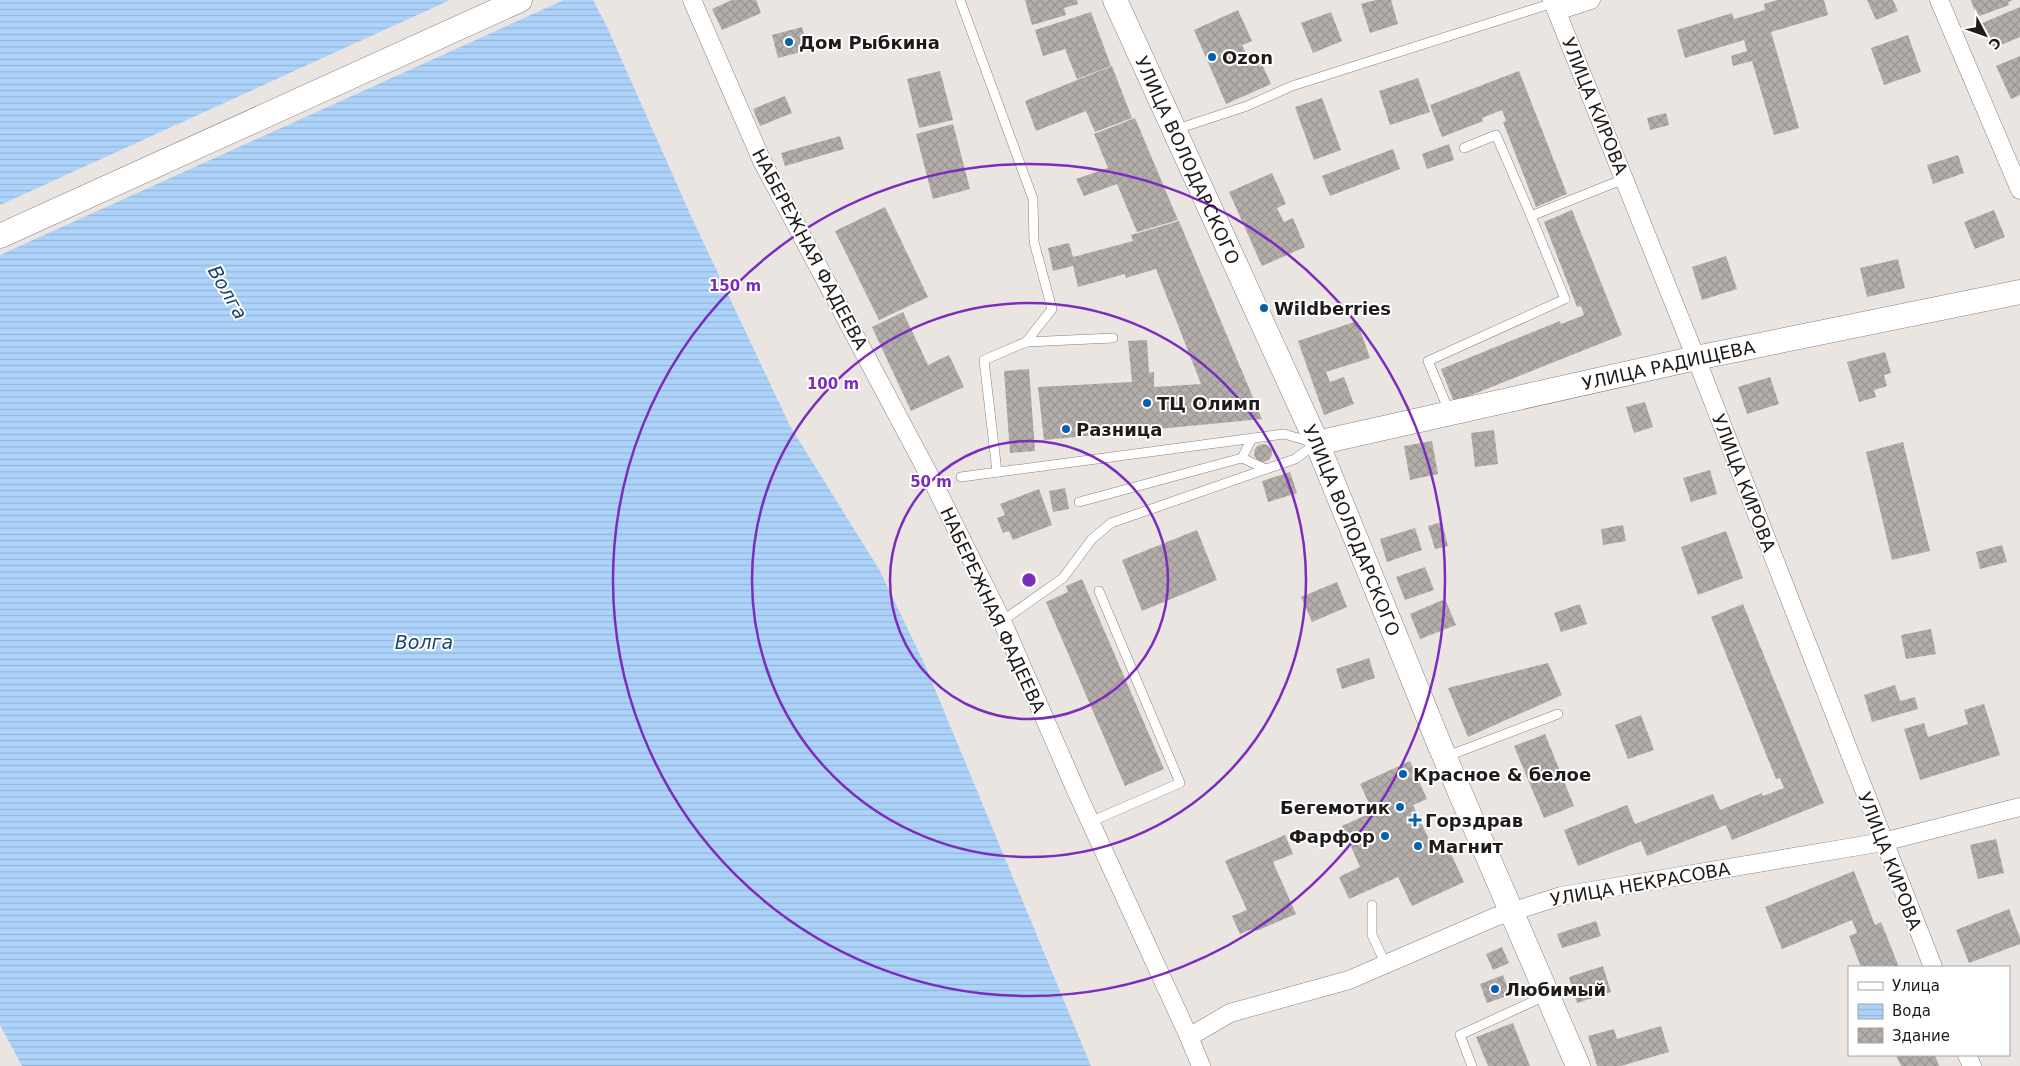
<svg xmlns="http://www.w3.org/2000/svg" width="2020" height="1066" font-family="'DejaVu Sans',sans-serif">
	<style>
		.water { fill: url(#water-rules) }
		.pier { fill: #ebe5e1 }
		.building { fill: url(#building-cross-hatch) }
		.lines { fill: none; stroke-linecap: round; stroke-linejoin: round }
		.lane-casing { stroke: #87807d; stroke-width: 10 }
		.street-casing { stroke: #87807d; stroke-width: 19 }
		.secondary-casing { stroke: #87807d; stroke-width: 25 }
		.lane { stroke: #fff; stroke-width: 9 }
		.street { stroke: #fff; stroke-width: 18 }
		.secondary { stroke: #fff; stroke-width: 24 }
		.ring { fill: none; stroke: #7b2cbf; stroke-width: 2.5 }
		.poi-dot { fill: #0561ae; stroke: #fff; stroke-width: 2 }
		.labels { text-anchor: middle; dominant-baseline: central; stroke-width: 4; stroke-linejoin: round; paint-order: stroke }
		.poi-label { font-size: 18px; font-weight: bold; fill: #1e1b1a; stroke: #fff; text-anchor: start }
		.street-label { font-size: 18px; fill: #1e1b1a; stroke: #fff }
		.water-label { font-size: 19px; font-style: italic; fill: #1a4570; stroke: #fff }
		.centre { fill: #7b2cbf; stroke: #fff; stroke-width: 2.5 }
		.ring-label { font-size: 15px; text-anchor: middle; font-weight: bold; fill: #7b2cbf; stroke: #fff; stroke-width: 4; stroke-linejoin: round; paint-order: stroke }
	</style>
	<defs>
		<pattern id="water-rules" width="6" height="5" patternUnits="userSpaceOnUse" patternTransform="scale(1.25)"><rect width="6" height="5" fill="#aed3fb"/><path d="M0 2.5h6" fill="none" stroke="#95b5d7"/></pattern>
		<pattern id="building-cross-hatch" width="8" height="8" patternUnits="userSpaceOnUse" patternTransform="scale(1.25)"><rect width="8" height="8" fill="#b4aeaa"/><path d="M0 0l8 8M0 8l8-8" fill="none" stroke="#9a9592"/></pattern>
	</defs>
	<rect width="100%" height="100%" fill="#ebe5e1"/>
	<path class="water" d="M0,0H593L607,27L691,216L790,426L880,571L925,665L1091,1066H22L0,1025Z"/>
	<path class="pier" d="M450,0H564L0,255V205Z"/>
	<g class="building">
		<path d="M732,0H756L761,13L722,30L712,9Z"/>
		<path d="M1025,0H1077L1078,4L1064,8L1066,15L1032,25Z"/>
		<path d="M1376,0H1391L1398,24L1370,33L1361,4Z"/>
		<path d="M1777,0H1824L1828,15L1771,32L1799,128L1774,135L1752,61L1733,66L1731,56L1747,51L1744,40L1685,58L1677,30L1732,13L1734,19L1765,10L1764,4Z"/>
		<path d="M1867,0H1893L1898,11L1876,20Z"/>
		<path d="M1971,0H2013L2008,2L2009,5L1977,17Z"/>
		<path d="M2020,7V37L1991,49L1980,24Z"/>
		<path d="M1238,10L1252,41L1242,45L1249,59L1258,55L1271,84L1226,104L1194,30Z"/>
		<path d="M1091,12L1111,66L1077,79L1065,49L1043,56L1035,30Z"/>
		<path d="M1331,12L1342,41L1313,53L1301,23Z"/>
		<path d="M802,27L808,50L778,58L772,35Z"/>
		<path d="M1908,35L1921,72L1884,85L1871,48Z"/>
		<path d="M2020,56V95L2011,99L1996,66Z"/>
		<path d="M1112,66L1132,118L1095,132L1086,111L1036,131L1025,101Z"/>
		<path d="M940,71L953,120L919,128L907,79Z"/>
		<path d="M1519,71L1567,194L1536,207L1503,122L1506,121L1502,110L1482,118L1483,121L1442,137L1430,105Z"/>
		<path d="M1418,78L1430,112L1390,125L1379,91Z"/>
		<path d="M785,96L792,113L760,126L753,109Z"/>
		<path d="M1322,98L1341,150L1314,160L1295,107Z"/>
		<path d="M1666,113L1669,125L1650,130L1647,118Z"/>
		<path d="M1135,118L1178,220L1137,232L1117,184L1084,196L1076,179L1108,168L1094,134Z"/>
		<path d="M953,124L970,189L933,199L916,134Z"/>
		<path d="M840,136L844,149L785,166L781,153Z"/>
		<path d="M1449,144L1454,160L1427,169L1422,154Z"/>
		<path d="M1393,149L1400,169L1330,196L1322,176Z"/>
		<path d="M1958,155L1964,173L1933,184L1927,165Z"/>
		<path d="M1272,173L1286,204L1277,208L1284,222L1293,218L1305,247L1262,266L1229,192Z"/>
		<path d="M885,207L928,297L879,320L835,231Z"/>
		<path d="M1572,210L1622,335L1454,402L1441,369L1560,321L1561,324L1584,315L1581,306L1577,307L1544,222Z"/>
		<path d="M1994,210L2005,237L1975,249L1964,222Z"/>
		<path d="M1179,221L1262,419L1044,440L1038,387L1132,382L1128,341L1147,340L1149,373L1154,372V387L1201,384L1156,269L1126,278L1125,274L1078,287L1073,266L1053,271L1048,248L1069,243L1073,257L1133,241L1131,235Z"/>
		<path d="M1726,256L1737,289L1702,300L1692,267Z"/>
		<path d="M1898,259L1905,288L1867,297L1860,268Z"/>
		<path d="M903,312L928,365L949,355L964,387L911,411L872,327Z"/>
		<path d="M1357,321L1370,358L1326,372L1330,382L1344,377L1354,404L1324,415L1298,341Z"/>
		<path d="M1885,352L1891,373L1884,375L1887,386L1874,390L1876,397L1859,402L1847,362Z"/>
		<path d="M1029,369L1035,451L1010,453L1004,371Z"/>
		<path d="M1770,377L1779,404L1747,414L1738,387Z"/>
		<path d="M1645,402L1653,427L1634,433L1626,407Z"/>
		<path d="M1494,430L1498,464L1475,467L1471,433Z"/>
		<path d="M1432,441L1438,474L1410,480L1404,446Z"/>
		<path d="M1903,442L1930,551L1892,560L1866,452Z"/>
		<circle cx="1263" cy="453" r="9"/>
		<path d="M1710,470L1717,494L1691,502L1683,478Z"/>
		<path d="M1290,472L1297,493L1268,502L1262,481Z"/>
		<path d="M1065,488L1069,509L1053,512L1049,491Z"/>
		<path d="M1039,489L1052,525L1013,540L1009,531L1003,533L997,518L1005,515L1000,504Z"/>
		<path d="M1442,522L1448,546L1435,549L1428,526Z"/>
		<path d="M1623,525L1626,541L1603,545L1601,529Z"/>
		<path d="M1415,528L1422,550L1387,562L1380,539Z"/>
		<path d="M1197,530L1217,580L1142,611L1122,560Z"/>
		<path d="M1726,531L1743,578L1698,595L1681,547Z"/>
		<path d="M2002,545L2007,562L1980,569L1976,552Z"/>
		<path d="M1425,567L1434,590L1405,600L1396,577Z"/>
		<path d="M1082,579L1164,769L1125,786L1046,602L1068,592L1066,586Z"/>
		<path d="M1337,582L1347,607L1312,622L1301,597Z"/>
		<path d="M1445,599L1456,625L1420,639L1410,614Z"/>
		<path d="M1580,604L1587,624L1561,632L1554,613Z"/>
		<path d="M1743,604L1824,803L1732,840L1726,825L1647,856L1641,841L1578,866L1564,830L1627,805L1635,824L1713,794L1720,810L1762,793L1763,796L1784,788L1780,778L1776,779L1711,617Z"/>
		<path d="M1931,629L1936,654L1906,659L1901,635Z"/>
		<path d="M1369,658L1375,678L1342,689L1336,669Z"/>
		<path d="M1548,663L1562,695L1468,737L1448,688Z"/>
		<path d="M1895,685L1900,701L1915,697L1918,709L1872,722L1864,695Z"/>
		<path d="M1984,704L2000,755L1920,780L1904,729L1924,723L1928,737L1968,724L1964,710Z"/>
		<path d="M1641,715L1654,750L1628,759L1615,725Z"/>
		<path d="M1545,734L1574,806L1544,818L1514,746Z"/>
		<path d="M1410,761L1427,799L1413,805L1434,850L1447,845L1464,882L1412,906L1398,877L1349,899L1339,877L1360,867L1342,826L1373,812L1360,784Z"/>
		<path d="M1285,835L1293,854L1273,862L1296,914L1256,931L1255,928L1240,934L1232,916L1247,910L1225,861Z"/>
		<path d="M1996,839L2004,873L1978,879L1970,845Z"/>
		<path d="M1854,871L1875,925L1881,922L1899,967H1861L1849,936L1857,933L1852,920L1782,949L1765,907Z"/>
		<path d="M2009,909L2020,938V944L1969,963L1956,930Z"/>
		<path d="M1596,921L1601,936L1562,948L1557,934Z"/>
		<path d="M1502,947L1509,963L1493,970L1486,954Z"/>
		<path d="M1603,966L1611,992L1577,1003L1569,977Z"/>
		<path d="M1503,975L1510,995L1487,1003L1480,984Z"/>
		<path d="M1513,1023L1530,1066H1488L1476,1037Z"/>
		<path d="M1661,1026L1669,1052L1621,1066H1597L1588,1036L1614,1029L1617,1039Z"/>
		<path d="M1896,1055H1935L1939,1066H1901Z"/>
	</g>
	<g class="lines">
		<defs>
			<g id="lane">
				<path d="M960,0L1033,199L1034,242L1052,309L1026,342L984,360L997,472"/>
				<path d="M1174,130L1247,106L1292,86L1553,3"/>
				<path d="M1464,148L1496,135L1531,216"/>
				<path d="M1026,342L1113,338"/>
				<path d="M1449,411L1428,361L1565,299L1531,216L1624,179"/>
				<path d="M1242,458L1266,469"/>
				<path d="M961,477L1284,434L1312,442"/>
				<path d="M1079,502L1242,458L1252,438"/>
				<path d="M1002,621L1063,578L1092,539L1111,523L1295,459L1317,443"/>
				<path d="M1445,757L1558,714"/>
				<path d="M1090,822L1180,783L1099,591"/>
				<path d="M1372,905V935L1386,965"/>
				<path d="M1472,1066L1460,1035L1547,995"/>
			</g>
			<g id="street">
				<path d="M692,0L762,161L935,486L1002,621L1078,795L1189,1037L1201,1066"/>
				<path d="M1552,0L1696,358L1933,967"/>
				<path d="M1939,0L2020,190"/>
				<path d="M1557,11L1591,0"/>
				<path d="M1189,1037L1230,1013L1349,980L1495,917L1561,896L1883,842L2020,807"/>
				<path d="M1967,1055L1972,1066"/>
			</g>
			<g id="secondary">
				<path id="s1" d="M1115,0L1317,443L1440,746L1578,1066"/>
				<path d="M0,236L520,0"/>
				<path id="s2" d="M1317,443L1696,358L2020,292"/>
			</g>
		</defs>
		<use href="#lane" class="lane-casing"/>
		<use href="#street" class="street-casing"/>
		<use href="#secondary" class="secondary-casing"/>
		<use href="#lane" class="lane"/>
		<use href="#street" class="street"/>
		<use href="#secondary" class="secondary"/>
	</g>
	<g class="ring">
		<circle cx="1029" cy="580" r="139"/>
		<circle cx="1029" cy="580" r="277"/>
		<circle cx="1029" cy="580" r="416"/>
	</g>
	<g class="poi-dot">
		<circle cx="789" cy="42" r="5"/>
		<circle cx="1212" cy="57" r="5"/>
		<circle cx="1264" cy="308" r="5"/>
		<circle cx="1147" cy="403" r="5"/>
		<circle cx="1066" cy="429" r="5"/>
		<circle cx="1403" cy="774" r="5"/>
		<circle cx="1400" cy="807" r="5"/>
		<path d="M1412.5 812.5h5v5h5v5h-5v5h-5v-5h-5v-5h5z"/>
		<circle cx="1385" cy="836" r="5"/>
		<circle cx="1418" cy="846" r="5"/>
		<circle cx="1495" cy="989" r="5"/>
	</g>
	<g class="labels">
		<g class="poi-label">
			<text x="799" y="42">Дом Рыбкина</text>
			<text x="1222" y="57">Ozon</text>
			<text x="1274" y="308">Wildberries</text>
			<text x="1157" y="403">ТЦ Олимп</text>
			<text x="1076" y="429">Разница</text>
			<text x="1413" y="774">Красное &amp; белое</text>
			<text x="1390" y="807" text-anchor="end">Бегемотик</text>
			<text x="1425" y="820">Горздрав</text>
			<text x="1375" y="836" text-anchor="end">Фарфор</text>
			<text x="1428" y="846">Магнит</text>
			<text x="1505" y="989">Любимый</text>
		</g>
		<g class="street-label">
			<text transform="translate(1595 106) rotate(68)">УЛИЦА КИРОВА</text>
			<text stroke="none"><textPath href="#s1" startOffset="176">УЛИЦА ВОЛОДАРСКОГО</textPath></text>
			<text transform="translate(810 249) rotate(62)">НАБЕРЕЖНАЯ ФАДЕЕВА</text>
			<text stroke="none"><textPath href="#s2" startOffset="360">УЛИЦА РАДИЩЕВА</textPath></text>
			<text transform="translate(1744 483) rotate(69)">УЛИЦА КИРОВА</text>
			<text stroke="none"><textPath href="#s1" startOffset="581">УЛИЦА ВОЛОДАРСКОГО</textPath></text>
			<text transform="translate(993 610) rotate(65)">НАБЕРЕЖНАЯ ФАДЕЕВА</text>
			<text transform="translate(1890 861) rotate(69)">УЛИЦА КИРОВА</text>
			<text transform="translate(1640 884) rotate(-10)">УЛИЦА НЕКРАСОВА</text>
		</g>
		<g class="water-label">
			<text transform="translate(228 292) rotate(60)">Волга</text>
			<text x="424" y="642">Волга</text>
		</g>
	</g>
	<circle cx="1029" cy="580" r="8" class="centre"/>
	<g class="ring-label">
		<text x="735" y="291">150 m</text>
		<text x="833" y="389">100 m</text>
		<text x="931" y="487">50 m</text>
	</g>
	<rect x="1848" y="966" width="162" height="90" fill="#ffffff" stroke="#a5a4a3"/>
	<rect x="1858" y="982" width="25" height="8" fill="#ffffff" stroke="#a5a4a3"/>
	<text x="1892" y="991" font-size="15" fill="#1e1b1a">Улица</text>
	<rect x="1858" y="1004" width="25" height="15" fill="url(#water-rules)" stroke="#a5a4a3"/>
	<text x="1892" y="1016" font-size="15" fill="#1e1b1a">Вода</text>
	<rect x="1858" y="1028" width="25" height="15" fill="url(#building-cross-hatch)" stroke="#a5a4a3"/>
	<text x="1892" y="1041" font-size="15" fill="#1e1b1a">Здание</text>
	<g transform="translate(1985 35) rotate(131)" stroke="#ffffff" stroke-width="4" paint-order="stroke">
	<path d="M0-4L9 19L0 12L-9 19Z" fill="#1e1b1a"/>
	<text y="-8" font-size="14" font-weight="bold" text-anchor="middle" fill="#1e1b1a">С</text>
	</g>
</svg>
